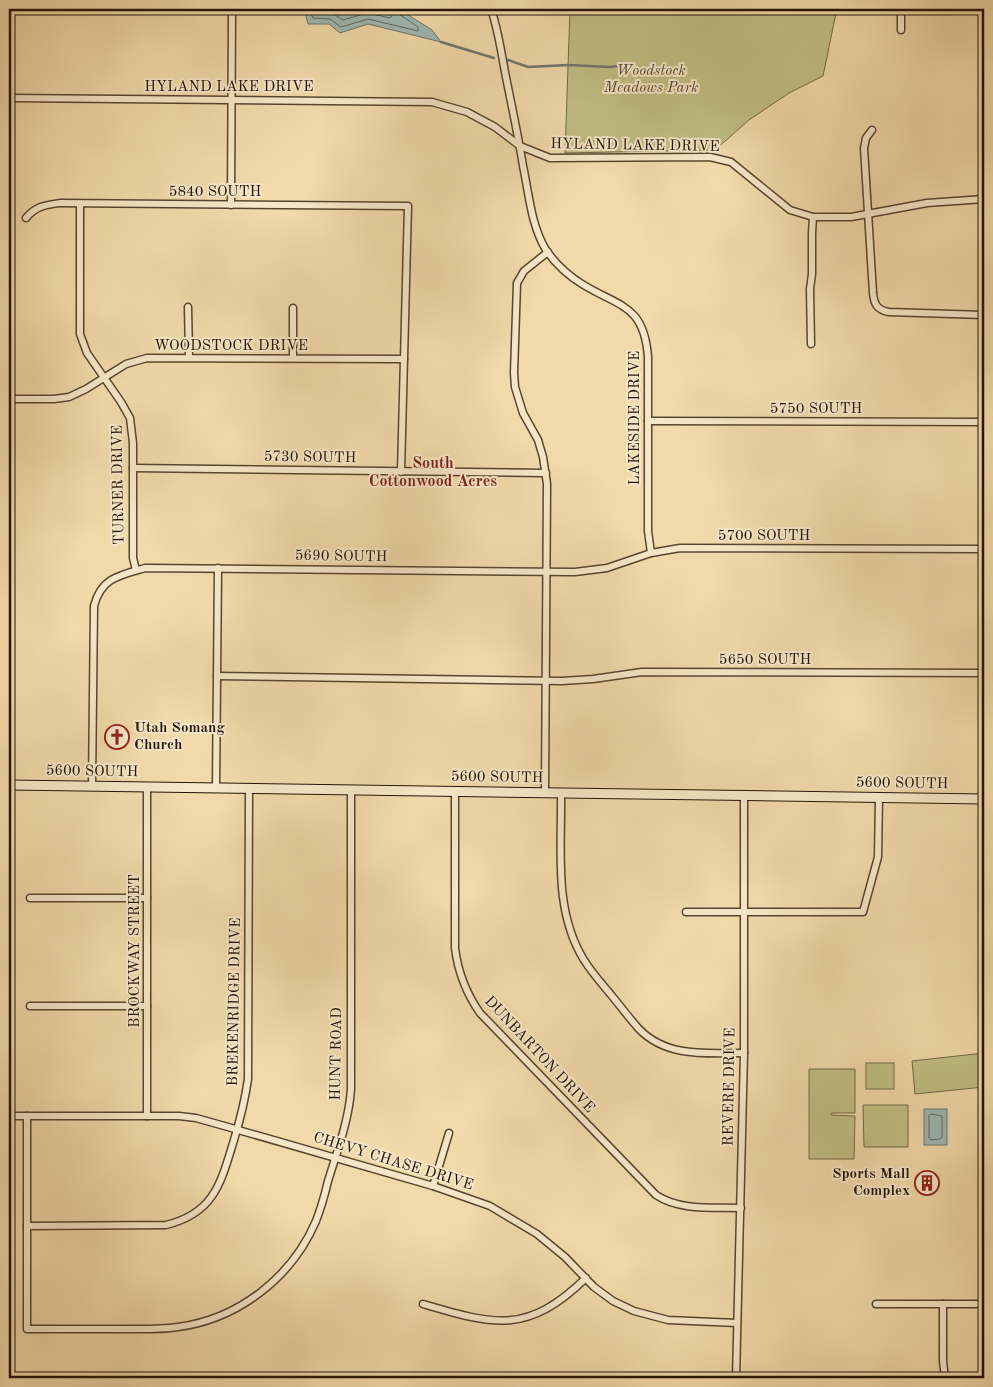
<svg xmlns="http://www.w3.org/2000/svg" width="993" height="1387" font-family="'Old Standard TT',serif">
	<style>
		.green { fill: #c0be84; stroke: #726946 }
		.water { fill: #9eb8b3; stroke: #6e766f }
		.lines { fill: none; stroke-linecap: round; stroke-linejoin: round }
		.shore { stroke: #62665e; stroke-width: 1 }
		.stream { stroke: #6e766f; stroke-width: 2.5 }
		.minor-casing { stroke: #584530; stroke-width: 9 }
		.secondary-casing { stroke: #251408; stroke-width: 11 }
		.minor { stroke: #f6e6c7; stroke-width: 6 }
		.secondary { stroke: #f6e6c7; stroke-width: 9 }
		.labels { text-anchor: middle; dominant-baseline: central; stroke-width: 4; stroke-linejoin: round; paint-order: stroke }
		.park-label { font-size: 15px; font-style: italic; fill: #54472d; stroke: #f6e6c7 }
		.street-label { font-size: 15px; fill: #251408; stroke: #f6e6c7 }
		.poi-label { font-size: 15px; font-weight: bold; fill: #251408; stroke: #f6e6c7; text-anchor: start }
		.neighbourhood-label { font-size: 16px; font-weight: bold; fill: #7a1f14; stroke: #f6e6c7 }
	</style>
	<rect width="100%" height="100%" fill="#f1d9a9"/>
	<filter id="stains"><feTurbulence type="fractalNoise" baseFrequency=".004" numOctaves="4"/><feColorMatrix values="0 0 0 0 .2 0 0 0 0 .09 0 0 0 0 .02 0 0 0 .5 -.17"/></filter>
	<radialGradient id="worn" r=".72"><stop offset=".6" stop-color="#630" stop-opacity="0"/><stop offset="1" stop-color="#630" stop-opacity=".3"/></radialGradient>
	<g class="green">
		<path d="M570,9H834L836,13L823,76L789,93L749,120L715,150L565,153Z"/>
		<path d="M984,1053V1087L915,1094L912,1061Z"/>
		<rect x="866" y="1063" width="28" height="26"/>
		<path d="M809,1069H855V1113H831V1115L855,1116L854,1159H809Z"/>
		<path d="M863,1105H908V1147H864Z"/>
	</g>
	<g class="water">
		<path d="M304,9H399L432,30L441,42L368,24L340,33L329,24H308Z"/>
		<rect x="924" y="1109" width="23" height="36"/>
	</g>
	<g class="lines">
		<g class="shore">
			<path d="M309,9L313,18L330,19L341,27L368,19L418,31V27L399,14L397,9"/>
			<path d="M315,9L317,12L332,13L343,20L367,13L390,18L392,16L391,9"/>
			<path d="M931,1114L942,1116V1137L940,1139L931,1140L929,1138V1116Z"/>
		</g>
		<g class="stream">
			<path d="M441,42L494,58"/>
			<path d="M508,60L528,67L568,65L610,67L622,65L641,71"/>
		</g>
		<defs>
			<g id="minor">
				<path d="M491,9C498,29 501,51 505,72C511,103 518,134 523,166C529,194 531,225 546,250C555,263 569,276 582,284C619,307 644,304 648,357V531L651,553"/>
				<path d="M901,9V30"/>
				<path d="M9,98L432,102L467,112L495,127L520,146L550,158L710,157L731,162L790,210L813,217H851L927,203L984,199"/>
				<path d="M872,130L866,138L864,148L873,293C874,304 877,310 889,312L984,315"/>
				<path d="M80,204V334L87,353L121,402L130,418L133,443V558L136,570"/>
				<path d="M231,205L232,9"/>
				<path d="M26,218C36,206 45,205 60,203L408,206L401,472"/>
				<path d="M188,307L189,357"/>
				<path d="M293,308V358"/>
				<path d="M811,344L810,289L812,274V233L813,217"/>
				<path d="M9,399H54L69,397L86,389L126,364L147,358L404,359"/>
				<path d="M648,421L984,422"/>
				<path d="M133,468L546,473"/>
				<path d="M217,676L562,681L593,679L642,672L984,673"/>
				<path d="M92,786L94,606C101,578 120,575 145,568L575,572L607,568L651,553L680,548L984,549"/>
				<path d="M147,787V1116"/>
				<path d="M216,788L218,568"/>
				<path d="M455,791V948C458,973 466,993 480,1013L656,1195C680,1211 713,1207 741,1208"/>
				<path d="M545,792L547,484L543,457L538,440L523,413L515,387L514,373L517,283L524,271L548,252"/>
				<path d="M561,793C562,849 553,910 584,960C592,973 603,985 612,996C621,1007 630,1019 639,1029C667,1058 707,1053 744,1053"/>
				<path d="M30,898H147"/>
				<path d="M686,912H863L878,857L879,797"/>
				<path d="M30,1006H147"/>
				<path d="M9,1116H179L196,1118L228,1127L433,1186L490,1206L537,1234L565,1257L594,1287L613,1301L634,1311L668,1320L737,1323"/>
				<path d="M27,1116V1329C57,1329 87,1329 118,1329C138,1329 158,1330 178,1327C239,1319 292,1277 316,1221C321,1208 325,1194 328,1181C337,1152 349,1120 351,1089V790"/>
				<path d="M433,1186L449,1133"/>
				<path d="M27,1226L166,1225C215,1213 221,1182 234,1140C240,1120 245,1100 248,1079L249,788"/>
				<path d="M423,1304C495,1325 527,1335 586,1278"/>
				<path d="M876,1304H984"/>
				<path d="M943,1304V1361L945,1378"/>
				<path d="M736,1378L744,1053V795"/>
			</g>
			<path id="secondary" d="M9,785L984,799"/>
		</defs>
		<use href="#minor" class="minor-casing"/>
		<use href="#secondary" class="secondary-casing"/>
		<use href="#minor" class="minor"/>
		<use href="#secondary" class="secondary"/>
	</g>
	<defs>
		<symbol id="church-ring" viewBox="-11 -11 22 22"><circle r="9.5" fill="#f6e6c7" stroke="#8f2418" stroke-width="1.5"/><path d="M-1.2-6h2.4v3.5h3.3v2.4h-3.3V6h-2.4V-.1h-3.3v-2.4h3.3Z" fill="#8f2418"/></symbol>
		<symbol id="building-ring" viewBox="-11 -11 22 22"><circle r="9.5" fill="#f6e6c7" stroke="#8f2418" stroke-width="1.5"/><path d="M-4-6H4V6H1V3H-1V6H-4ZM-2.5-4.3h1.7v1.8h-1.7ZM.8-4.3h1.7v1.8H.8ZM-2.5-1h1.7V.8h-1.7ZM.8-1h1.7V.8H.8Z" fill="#8f2418"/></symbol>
	</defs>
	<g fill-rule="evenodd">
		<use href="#church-ring" x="103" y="723" width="28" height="28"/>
		<use href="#building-ring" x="913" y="1169" width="28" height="28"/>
	</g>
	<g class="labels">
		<g class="park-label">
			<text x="651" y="71">Woodstock<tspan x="651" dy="17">Meadows Park</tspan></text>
		</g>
		<g class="street-label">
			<text x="229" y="87">HYLAND LAKE DRIVE</text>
			<text transform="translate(635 146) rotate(1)">HYLAND LAKE DRIVE</text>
			<text x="215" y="192">5840 SOUTH</text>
			<text x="231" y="346">WOODSTOCK DRIVE</text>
			<text x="816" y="409">5750 SOUTH</text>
			<text transform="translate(635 418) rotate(-90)">LAKESIDE DRIVE</text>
			<text transform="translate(310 458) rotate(1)">5730 SOUTH</text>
			<text transform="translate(119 485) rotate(-91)">TURNER DRIVE</text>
			<text x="764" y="536">5700 SOUTH</text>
			<text transform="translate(341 557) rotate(1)">5690 SOUTH</text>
			<text x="765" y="660">5650 SOUTH</text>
			<text transform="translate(92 772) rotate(1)">5600 SOUTH</text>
			<text transform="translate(497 778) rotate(1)">5600 SOUTH</text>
			<text transform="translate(902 784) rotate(1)">5600 SOUTH</text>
			<text transform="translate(135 951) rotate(-90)">BROCKWAY STREET</text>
			<text transform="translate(235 1002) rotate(-89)">BREKENRIDGE DRIVE</text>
			<text transform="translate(337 1054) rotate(-89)">HUNT ROAD</text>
			<text transform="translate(539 1055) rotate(47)">DUNBARTON DRIVE</text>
			<text transform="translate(730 1087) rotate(-89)">REVERE DRIVE</text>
			<text transform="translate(393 1162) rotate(17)">CHEVY CHASE DRIVE</text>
		</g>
		<g class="poi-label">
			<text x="134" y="728">Utah Somang<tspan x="134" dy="17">Church</tspan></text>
			<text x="910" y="1174" text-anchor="end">Sports Mall<tspan x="910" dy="17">Complex</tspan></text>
		</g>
		<g class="neighbourhood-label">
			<text x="433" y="464">South<tspan x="433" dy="18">Cottonwood Acres</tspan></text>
		</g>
	</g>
	<rect width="993" height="1387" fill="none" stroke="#f1d9a9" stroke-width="30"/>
	<rect x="10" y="10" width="973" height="1367" fill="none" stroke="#251408" stroke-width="2.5"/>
	<rect x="15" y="15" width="963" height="1357" fill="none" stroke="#251408"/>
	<rect width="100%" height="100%" filter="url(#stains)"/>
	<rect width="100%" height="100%" fill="url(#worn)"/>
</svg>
